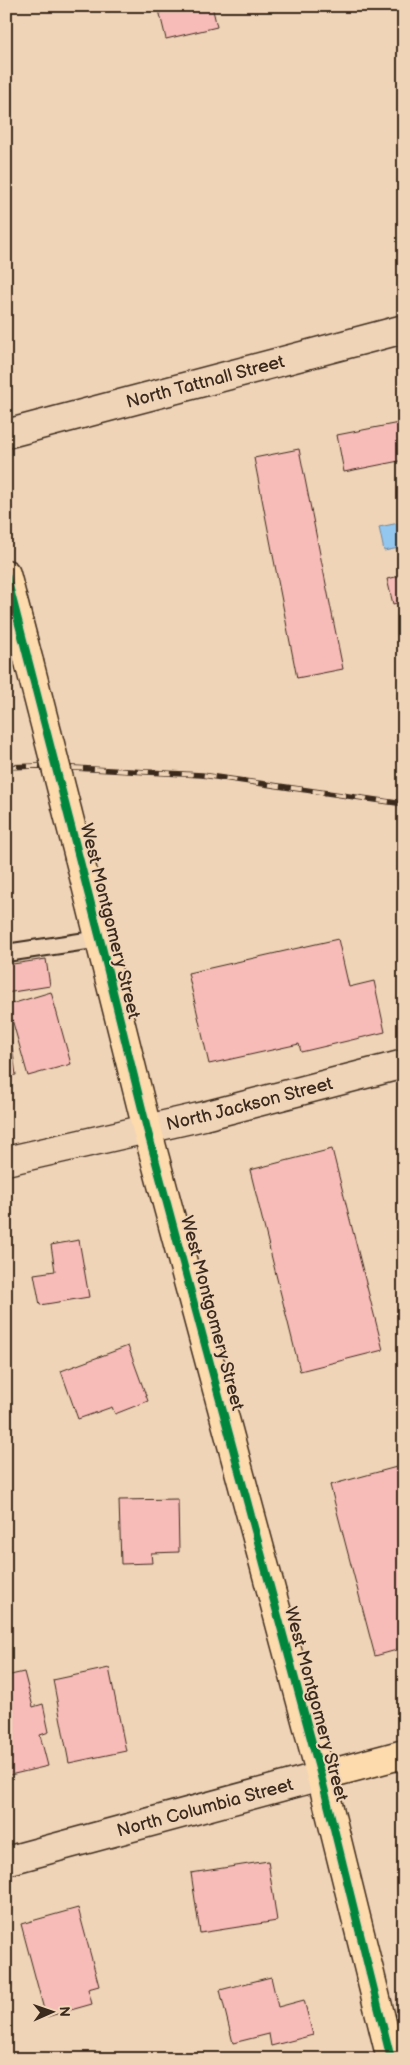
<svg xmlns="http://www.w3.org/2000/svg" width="410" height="2065" font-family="'Balsamiq Sans',sans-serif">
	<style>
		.water { fill: #93c7f0; stroke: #70889c }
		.building { fill: #f8bcb8; stroke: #3b2a1e }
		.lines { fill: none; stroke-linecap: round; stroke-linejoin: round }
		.lane-casing { stroke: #3b2a1e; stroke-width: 20 }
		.street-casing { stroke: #3b2a1e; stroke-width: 31 }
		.secondary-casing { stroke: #3b2a1e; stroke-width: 31 }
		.primary-casing { stroke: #3b2a1e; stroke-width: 31 }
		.lane { stroke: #f0d4b7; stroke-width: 16 }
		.street { stroke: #f0d4b7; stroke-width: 28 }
		.secondary { stroke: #f0d4b7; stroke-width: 28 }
		.primary { stroke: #fedbac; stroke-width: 28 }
		.rail-casing { stroke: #3b2a1e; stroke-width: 5.5 }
		.rail { stroke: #f0d4b7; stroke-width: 4; stroke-dasharray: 11; stroke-linecap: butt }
		.primary-bridge-casing { stroke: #3b2a1e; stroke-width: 31; stroke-linecap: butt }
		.primary-bridge { stroke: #fedbac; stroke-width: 28 }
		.cycleway-casing { stroke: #f0d4b7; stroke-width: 11 }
		.cycleway { stroke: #00873e; stroke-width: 8 }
		.labels { text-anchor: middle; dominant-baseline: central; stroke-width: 4; stroke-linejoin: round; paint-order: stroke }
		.street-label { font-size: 18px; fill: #3b2a1e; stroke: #f0d4b7 }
	</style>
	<rect width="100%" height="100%" fill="#f0d4b7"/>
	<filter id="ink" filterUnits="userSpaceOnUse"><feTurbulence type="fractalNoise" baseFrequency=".02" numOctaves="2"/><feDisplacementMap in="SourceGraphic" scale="10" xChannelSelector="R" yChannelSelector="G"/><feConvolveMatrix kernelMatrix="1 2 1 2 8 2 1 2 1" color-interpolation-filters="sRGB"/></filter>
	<g filter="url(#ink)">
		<path class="water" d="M404,522V547L384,551L379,527Z"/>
		<g class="building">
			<path d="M158,6H212L217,27L166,39Z"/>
			<path d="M404,422V460L344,472L337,435Z"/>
			<path d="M299,449L343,669L297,678L254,458Z"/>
			<path d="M404,575V601L393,604L387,579Z"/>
			<path d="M404,601V623L399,603Z"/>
			<path d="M400,629H404V649Z"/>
			<path d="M338,939L349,987L374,981L385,1032L301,1052L299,1044L209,1064L188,973Z"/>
			<path d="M46,959L50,986L6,993V965Z"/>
			<path d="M51,992L71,1064L28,1076L8,1005Z"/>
			<path d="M6,1003L16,1075L6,1076Z"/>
			<path d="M332,1149L383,1350L300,1371L250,1170Z"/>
			<path d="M79,1240L89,1297L40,1305L34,1274L55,1271L51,1245Z"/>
			<path d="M128,1346L148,1401L115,1414L112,1407L78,1419L61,1371Z"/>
			<path d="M404,1465V1648L375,1656L330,1485Z"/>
			<path d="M178,1499L179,1552L151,1553L152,1563L121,1564L119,1500Z"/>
			<path d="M109,1668L126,1751L69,1763L53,1680Z"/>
			<path d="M24,1672L33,1707L43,1704L49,1732L40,1735L48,1766L10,1775L6,1760V1676Z"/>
			<path d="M268,1861L277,1921L200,1933L191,1873Z"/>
			<path d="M78,1908L99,1986L88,1989L92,2004L46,2017L21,1924Z"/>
			<path d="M271,1977L278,2007L304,2000L313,2035L271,2046L269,2034L233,2043L220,1990Z"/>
		</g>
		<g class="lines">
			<defs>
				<path id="lane" d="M6,953L100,939"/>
				<g id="street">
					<path id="s1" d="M6,434L404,329"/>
					<path id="s2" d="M6,1161L204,1116L404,1064"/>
				</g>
				<g id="secondary">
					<path id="s3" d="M6,1861L321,1776"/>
				</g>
				<g id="primary">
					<path d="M6,574L29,662"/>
					<path d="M79,857L147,1129L321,1776L391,2059"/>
					<path d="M321,1776L404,1754"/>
				</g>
			</defs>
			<use href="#lane" class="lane-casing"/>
			<use href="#street" class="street-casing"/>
			<use href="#secondary" class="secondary-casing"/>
			<use href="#primary" class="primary-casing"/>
			<use href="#lane" class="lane"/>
			<use href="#street" class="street"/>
			<use href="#secondary" class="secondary"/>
			<use href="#primary" class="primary"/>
			<defs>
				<path id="rail" d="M6,767L37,766L202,775L404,804"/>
			</defs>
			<use href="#rail" class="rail-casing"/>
			<use href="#rail" class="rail"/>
			<defs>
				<path id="primary-bridge" d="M29,662L79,857"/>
			</defs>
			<use href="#primary-bridge" class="primary-bridge-casing"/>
			<use href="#primary-bridge" class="primary-bridge"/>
			<defs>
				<path id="cycleway" d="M6,574L100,939L147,1129L321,1776L391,2059"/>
			</defs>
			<use href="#cycleway" class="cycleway-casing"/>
			<use href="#cycleway" class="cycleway"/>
		</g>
	</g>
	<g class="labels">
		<g class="street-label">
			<text stroke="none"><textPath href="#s1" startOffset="206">North Tattnall Street</textPath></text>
			<text transform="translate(110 921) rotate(76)">West Montgomery Street</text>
			<text stroke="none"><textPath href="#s2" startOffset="250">North Jackson Street</textPath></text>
			<text transform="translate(212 1313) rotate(75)">West Montgomery Street</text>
			<text transform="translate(316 1704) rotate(75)">West Montgomery Street</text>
			<text stroke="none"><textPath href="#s3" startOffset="206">North Columbia Street</textPath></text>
		</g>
	</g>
	<rect width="410" height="2065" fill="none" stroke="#f0d4b7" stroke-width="25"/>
	<rect x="12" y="12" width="385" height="2040" fill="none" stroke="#3b2a1e" stroke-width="2" filter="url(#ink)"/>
	<g transform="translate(52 2012) rotate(88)" stroke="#f0d4b7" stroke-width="4" paint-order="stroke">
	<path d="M0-4L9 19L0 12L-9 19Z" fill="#3b2a1e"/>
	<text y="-8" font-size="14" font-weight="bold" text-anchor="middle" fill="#3b2a1e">N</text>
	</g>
</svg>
